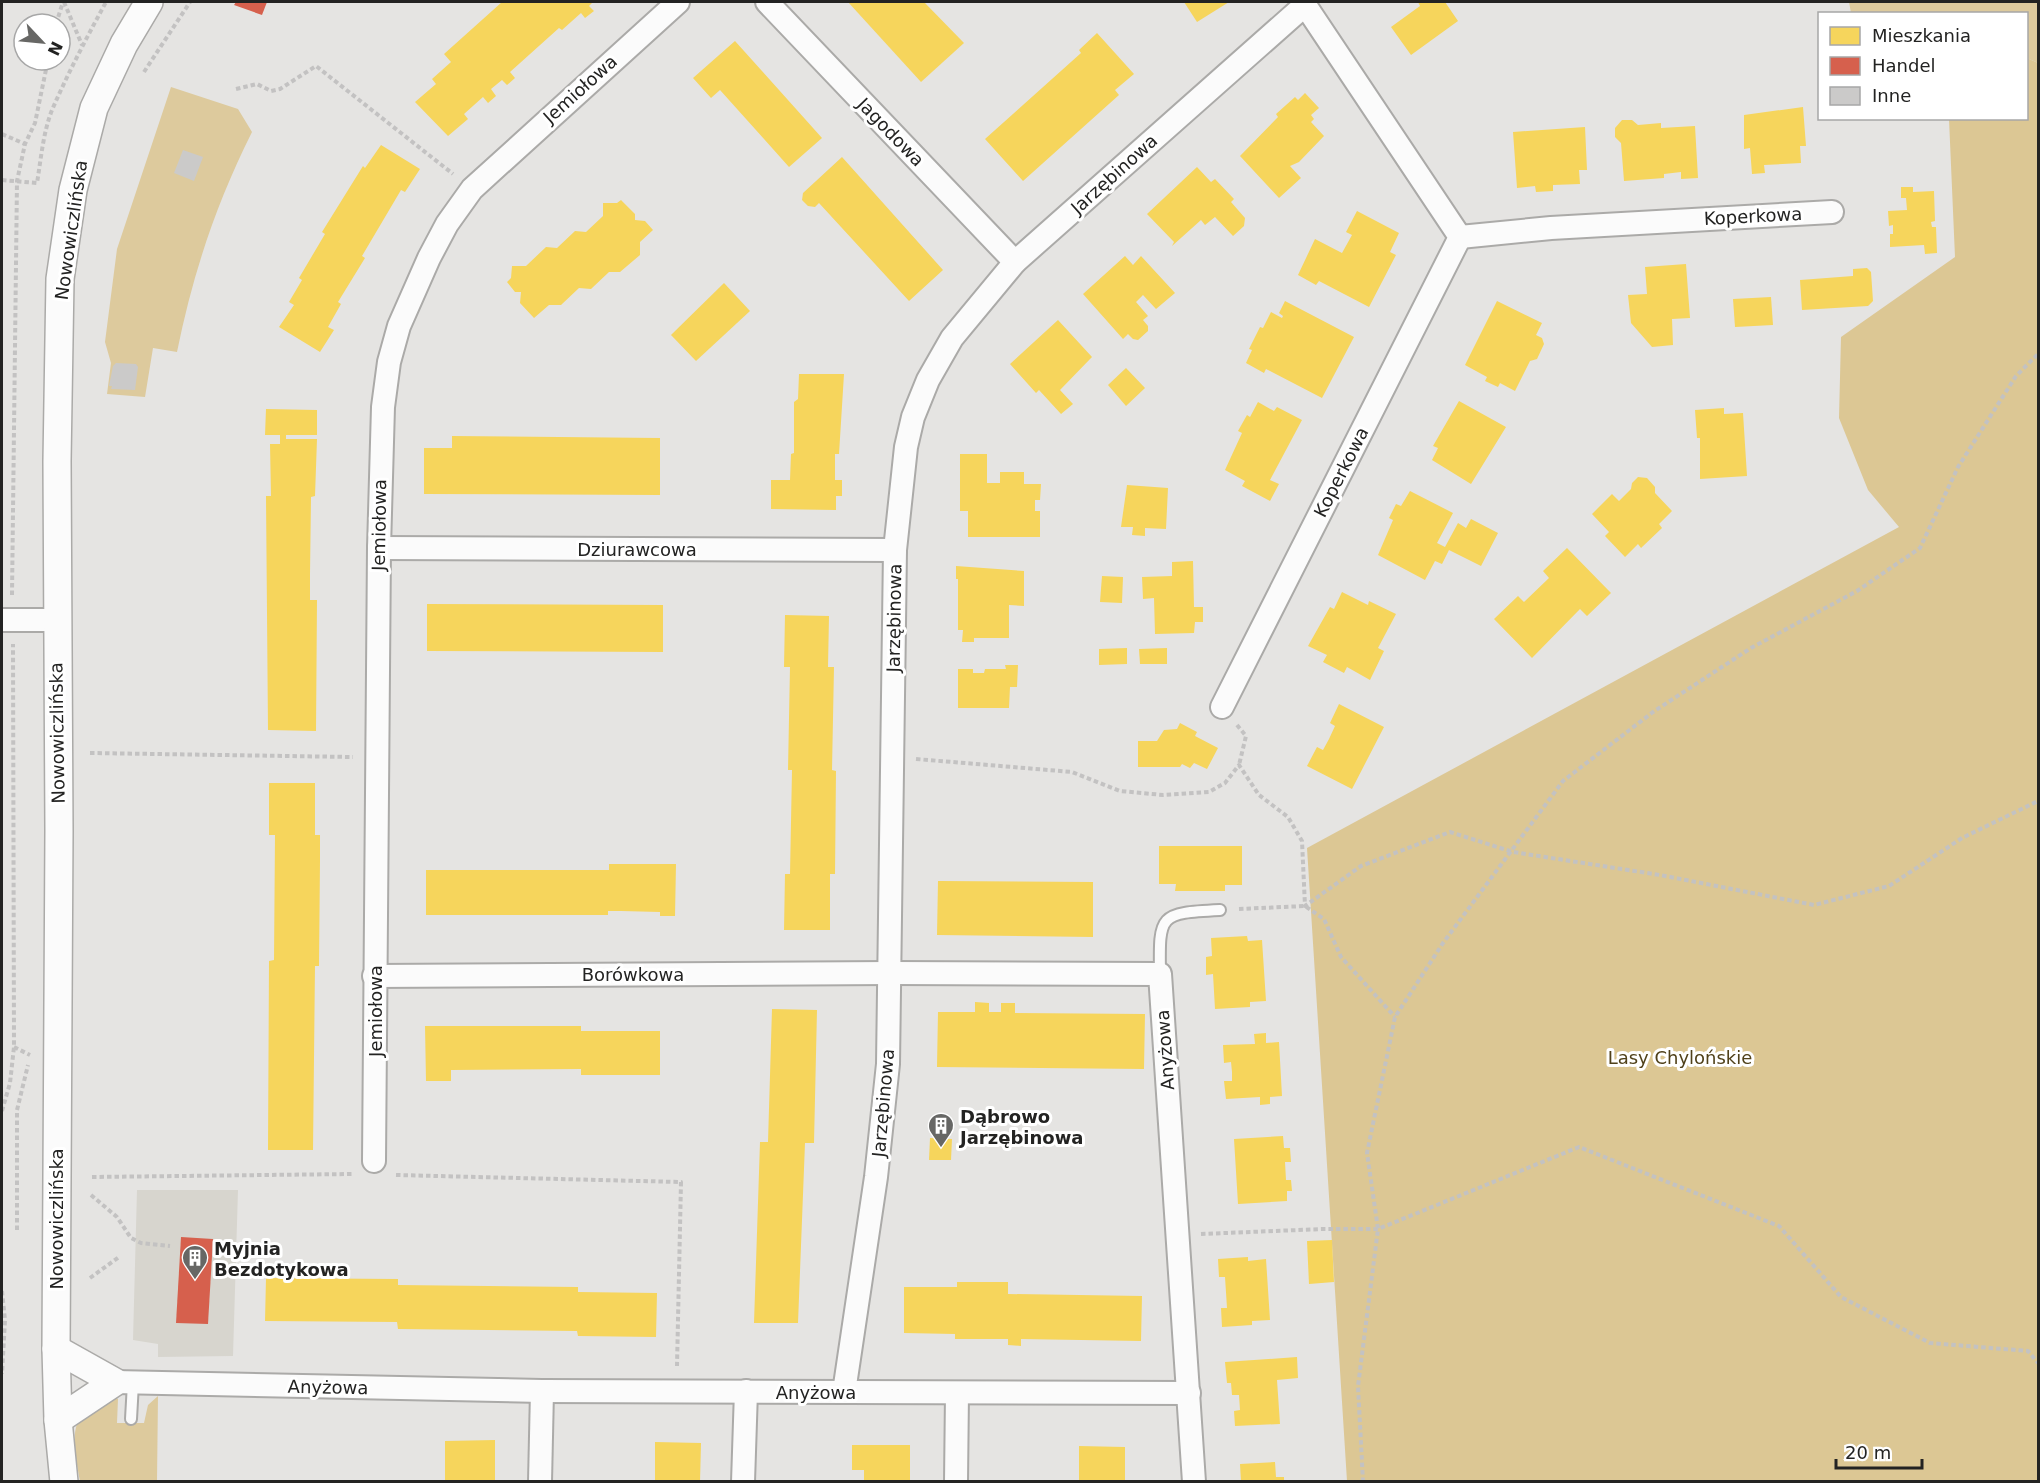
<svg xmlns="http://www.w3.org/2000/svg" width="2040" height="1483" font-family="'DejaVu Sans',sans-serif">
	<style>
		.built { fill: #d7d5ce }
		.green { fill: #ddca9d }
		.forest { fill: #dcc794 }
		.homes { fill: #f6d55c }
		.shops { fill: #d6604d }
		.building { fill: #cbcac9 }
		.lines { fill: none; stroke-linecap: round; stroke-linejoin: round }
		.service-casing { stroke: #abaaa8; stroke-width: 14 }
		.minor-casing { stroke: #abaaa8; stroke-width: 26 }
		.tertiary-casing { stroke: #abaaa8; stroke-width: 30 }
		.path { stroke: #c3c2c2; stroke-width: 4; stroke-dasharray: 4.5 3; stroke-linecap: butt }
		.service { stroke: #fbfbfb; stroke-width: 10 }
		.minor { stroke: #fbfbfb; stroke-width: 22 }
		.tertiary { stroke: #fbfbfb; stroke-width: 27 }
		.labels { text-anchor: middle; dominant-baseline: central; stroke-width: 6; stroke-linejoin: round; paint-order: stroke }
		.street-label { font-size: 18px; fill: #232322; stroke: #fff }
		.park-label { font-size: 18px; fill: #50411a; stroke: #fff }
		.poi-label { font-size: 18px; font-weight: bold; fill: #232322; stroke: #fff; text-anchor: start }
	</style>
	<rect width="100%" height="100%" fill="#e5e4e2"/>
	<path class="built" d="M137,1190H238L233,1356L158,1357V1344L133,1340Z"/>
	<g class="green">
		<path d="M1849,2H2038V63L2027,58L2026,14L1851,13Z"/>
		<path d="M171,87L238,109L252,132C216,204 193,273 177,352L153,348L145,397L107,394L111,363L105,342L117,249Z"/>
		<path d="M113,1395L118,1399L117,1423H144L148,1405L158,1396L157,1481H80C77,1462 67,1427 85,1413C93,1406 104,1401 113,1395Z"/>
	</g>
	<path class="forest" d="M2027,58L2038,63V1481H1347L1307,848L1899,527L1868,490L1839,418L1841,337L1955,257L1949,119L2026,118Z"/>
	<g class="homes">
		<path d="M502,2H593L589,6L594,11L585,18L581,13L562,30L559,28L510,72L515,78L507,85L502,80L491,89L496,96L488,103L483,97L464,114L468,119L448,136L415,102L436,84L432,79L451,62L444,54Z"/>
		<path d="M848,2H924L964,43L921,82Z"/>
		<path d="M1184,2H1229L1197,22Z"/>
		<path d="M1418,2H1445L1458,21L1411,55L1391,27L1420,6Z"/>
		<path d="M1097,33L1134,74L1115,90L1119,95L1023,181L985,139L1081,53L1079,50Z"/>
		<path d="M735,41L822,138L789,167L720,90L711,98L693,78Z"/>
		<path d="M1305,93L1319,108L1311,115L1314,119L1311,122L1324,136L1299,162L1290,166L1301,178L1279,198L1240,156L1278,117L1276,114L1295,97L1298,100Z"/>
		<path d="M1803,107L1806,146H1800L1801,163L1764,165L1765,173L1752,174L1750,148L1744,149V115Z"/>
		<path d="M1622,120H1632L1638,125L1661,123V128L1695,126L1698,178L1681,179V172L1664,174V178L1624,181L1621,143L1615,137V128Z"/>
		<path d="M1585,127L1587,170H1579L1580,184L1553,185V191L1536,192L1535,186L1517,188L1513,132Z"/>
		<path d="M381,145L420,169L405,192L401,190L362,256L365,258L338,302L341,304L328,327L334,330L320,352L279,327L294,305L289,302L302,280L299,278L325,234L322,232L363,166L365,168Z"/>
		<path d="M842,157L943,270L909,301L819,203L815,207L808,206L802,200L803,193Z"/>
		<path d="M1197,167L1211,182L1215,179L1234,199L1231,202L1245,218L1244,226L1233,236L1215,217L1205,225L1201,220L1172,246L1174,242L1147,214Z"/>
		<path d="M1901,187H1913V192L1934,191L1935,221L1931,222L1932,227H1936L1937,253L1925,254L1924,245L1890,247V234H1893V225L1889,226L1888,211L1907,210L1906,198H1901Z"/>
		<path d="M621,200L635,214V220L645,221L653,230L640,242V255L620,272H609L591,289L579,288L561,305H549L534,318L520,303L521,292H515L507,282L511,278L512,266H526L546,247L557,248L575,231L586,232L603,216V203H617Z"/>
		<path d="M1357,211L1399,233L1390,252L1396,255L1369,307L1319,281L1316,285L1298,275L1315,239L1342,253L1352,235L1346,232Z"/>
		<path d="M1125,256L1133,265L1141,256L1175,293L1156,309L1143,295L1136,302L1148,316L1143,320L1148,326V331L1138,340L1133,339L1128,334L1123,339L1083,294Z"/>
		<path d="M1686,264L1690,318L1672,319L1673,345L1652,347L1631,323L1628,295L1647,294L1645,267Z"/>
		<path d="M1867,268L1871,272L1873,301L1868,306L1802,310L1800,280L1853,276V269Z"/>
		<path d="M724,283L750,311L696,361L671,335Z"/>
		<path d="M1771,297L1773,325L1735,327L1733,299Z"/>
		<path d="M1285,301L1354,337L1322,398L1266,369L1264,373L1246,363L1252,350L1249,349L1260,327L1263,328L1271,312L1282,318L1283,316L1279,313Z"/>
		<path d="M1497,301L1542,323L1536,335L1542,338L1544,344L1537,359L1530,361L1515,391L1500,383L1498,387L1485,381L1487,377L1465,365Z"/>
		<path d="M1058,320L1092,357L1060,390L1073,404L1061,414L1039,390L1036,393L1010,364Z"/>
		<path d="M1126,368L1145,388L1126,406L1108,385Z"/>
		<path d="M799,374H844L839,454H835V480H842V496H836V510L771,509V480H790L791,454L794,453V402L798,399Z"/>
		<path d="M1459,401L1506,427L1471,484L1432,460L1438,448L1433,446Z"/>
		<path d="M1258,402L1274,411L1277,407L1302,420L1270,480L1279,484L1270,501L1242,486L1245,481L1225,470L1242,433L1238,431L1247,415L1250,417Z"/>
		<path d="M1724,408V414L1743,413L1747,476L1700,479V438H1697L1695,410Z"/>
		<path d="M266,409L317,410V435H286V439H317L315,496L311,497L310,574V600H317L316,731L268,730L266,496H271L270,444H280V435H265Z"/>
		<path d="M452,436L660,438V495L424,494V448H452Z"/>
		<path d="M960,454H987V483H1000V472H1024V484H1041L1040,500H1035V511H1040V537H968V511H960Z"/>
		<path d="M1638,477L1647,478L1655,487V493L1672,511L1659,524L1662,528L1641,548L1638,544L1625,557L1605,536L1609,532L1592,514L1612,494L1619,501L1631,489L1632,483Z"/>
		<path d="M1127,485L1168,488L1166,529L1145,528V536L1132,535L1133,527H1121Z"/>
		<path d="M1410,491L1453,513L1437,543L1445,547L1458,523L1466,528L1471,519L1498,533L1481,566L1449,550L1442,564L1435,561L1425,580L1378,555L1393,520L1389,518L1396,504L1401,506Z"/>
		<path d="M1567,548L1611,593L1587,616L1580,609L1532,658L1494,619L1518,596L1524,602L1549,578L1543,571Z"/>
		<path d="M1193,561L1194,607H1203V622H1195L1194,633L1155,634L1154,598L1143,599L1142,577L1172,576V562Z"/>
		<path d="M956,566L1024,571V606L1009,605V638H974V642H962L963,630H958V579H956Z"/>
		<path d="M1102,576L1123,577L1122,603L1100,602Z"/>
		<path d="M1342,592L1368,605L1369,601L1396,614L1378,648L1384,651L1370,680L1347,667L1344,673L1323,662L1327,655L1308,646L1330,607L1334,609Z"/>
		<path d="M427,604L663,605V652L427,651Z"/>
		<path d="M785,615L829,616L828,667H834L832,770L836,771L835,874H830V930H784L785,874H790L792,770H788L790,667H784Z"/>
		<path d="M1127,648V664L1099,665V649Z"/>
		<path d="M1167,648V664H1140L1139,649Z"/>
		<path d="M1005,665H1018L1017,687H1010L1009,708H958V669H973V673H984L985,669H1006Z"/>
		<path d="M1339,704L1384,727L1352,789L1307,766L1317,747L1323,750L1329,739L1335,726L1330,723Z"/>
		<path d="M1180,723L1197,732L1195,736L1218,748L1207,769L1194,763L1190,768L1182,764L1180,767H1138V741H1157L1164,730L1177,729Z"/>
		<path d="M269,783H315V835H320V861L319,966H315L313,1150H268L269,961L274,960L275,835H269Z"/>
		<path d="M1159,846H1242V885H1225V891H1175L1176,884H1159Z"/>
		<path d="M609,864H676L675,916H660V912L621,911H608V915H426V870H609Z"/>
		<path d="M938,881L1093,882V937L937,935Z"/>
		<path d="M1247,936L1248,941L1262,940L1266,1001L1250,1002V1007L1215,1009L1213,974L1206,975V957L1212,956L1211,938Z"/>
		<path d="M975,1002L989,1003V1012H1001V1003H1015V1013L1145,1014L1144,1069L937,1067L938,1012H975Z"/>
		<path d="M772,1009L817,1010L814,1143H805L798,1323H754L760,1142H768Z"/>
		<path d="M425,1026H581V1031H660V1075H581V1069L451,1070V1081H426Z"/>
		<path d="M1266,1033V1043L1279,1042L1282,1096L1270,1097V1104L1260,1105V1097L1226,1099L1224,1081H1232V1072L1231,1062L1224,1063L1223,1045L1255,1044L1254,1034Z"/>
		<path d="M1283,1136L1284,1148H1290L1291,1162H1285L1286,1180H1291L1292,1191H1287V1201L1238,1204L1234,1139Z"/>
		<path d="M930,1138L952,1139L951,1160H929Z"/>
		<path d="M1332,1240L1334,1282L1309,1284L1307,1241Z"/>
		<path d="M1248,1257V1261L1266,1259L1270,1320L1252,1321V1325L1222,1327L1221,1308H1227L1225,1277H1219L1218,1259Z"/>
		<path d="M266,1278L398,1279V1285L578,1287V1292L657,1293L656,1337L578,1336L577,1331L398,1329L397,1322L265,1321Z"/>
		<path d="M957,1282H1008V1294L1142,1296L1141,1341L1021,1339V1346L1008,1345V1339H955V1334L904,1333V1287H957Z"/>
		<path d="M1297,1357L1298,1378L1277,1380L1280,1424L1235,1426L1234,1411L1240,1410L1239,1395H1232L1231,1383H1227L1225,1362Z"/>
		<path d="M495,1440V1482H445V1441Z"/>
		<path d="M655,1442L701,1443L700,1482H655Z"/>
		<path d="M852,1445H910V1482H864V1470H852Z"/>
		<path d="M1079,1446L1125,1447V1482H1079Z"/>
		<path d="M1275,1462L1276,1477H1284V1482H1241L1240,1464Z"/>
	</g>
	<g class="shops">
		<path d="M236,2H267L262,15L234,5Z"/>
		<path d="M181,1237L213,1239L208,1324L176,1323Z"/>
	</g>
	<g class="building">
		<path d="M183,150L203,157L194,181L174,173Z"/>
		<path d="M116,363L136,364L138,367L135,390L111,389L112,386H109L113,366Z"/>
	</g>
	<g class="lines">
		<defs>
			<g id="service">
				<path d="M1160,974C1159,914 1159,913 1220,910"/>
				<path d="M131,1419L133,1383"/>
			</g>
			<g id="minor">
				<path d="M767,2L1015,262"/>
				<path d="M1460,237L1551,228L1832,212"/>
				<path d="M379,548L895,550"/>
				<path d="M2,620H57"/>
				<path d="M1222,707L1460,237L1303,2"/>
				<path d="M374,976L891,973L1160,974L1194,1482"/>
				<path d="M374,1161L379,548L383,407L389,362L399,326L429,258L447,224L472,189L678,2"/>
				<path d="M115,1382L542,1391L1189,1393"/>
				<path d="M844,1392L876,1177L888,1064L895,550L906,447L913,417L928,380L952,338L1015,262L1305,5"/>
				<path d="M540,1482L542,1391"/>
				<path d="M743,1482L746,1391"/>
				<path d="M956,1482L957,1393"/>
			</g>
			<g id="tertiary">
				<path d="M56,1349L115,1382L58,1420"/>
				<path d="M64,1482L58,1420L56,1349L59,831L57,461L60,279L73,190L94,108L124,44L149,2"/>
			</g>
		</defs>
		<use href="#service" class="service-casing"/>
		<use href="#minor" class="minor-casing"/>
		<use href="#tertiary" class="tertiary-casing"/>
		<g class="path">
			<path d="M64,2L82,45"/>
			<path d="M56,24L63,2"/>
			<path d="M144,72L190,2"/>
			<path d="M236,89L257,84L271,91L280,89L316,66L453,174"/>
			<path d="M2,134L25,144"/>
			<path d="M2,180L37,183C41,159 43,133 52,110C68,73 87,37 106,2"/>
			<path d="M12,595L17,181L25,144L35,123L48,60"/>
			<path d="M1237,725L1246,736L1239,765"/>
			<path d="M90,753L353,757"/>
			<path d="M916,759L1072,772L1120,791L1163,795L1209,792L1225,783L1239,765L1259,795L1288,817L1302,841L1305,906L1361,866L1450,832L1513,852L1660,875L1814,905L1889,886L1962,838L2038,801"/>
			<path d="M1239,909L1305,906L1324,919L1341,957L1395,1017"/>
			<path d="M14,1047L30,1055"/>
			<path d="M2,1111L10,1083L14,1047L13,644"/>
			<path d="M396,1175L681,1182L677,1366"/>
			<path d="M92,1177L352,1174"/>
			<path d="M91,1195L117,1217L131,1238L141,1243L170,1246"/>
			<path d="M17,1230V1110L28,1065"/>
			<path d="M1201,1234L1323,1229H1378L1579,1147L1779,1226L1841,1297L1930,1343L2028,1351L2038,1363"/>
			<path d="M90,1278L119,1257"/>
			<path d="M2,1291L5,1320L2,1374"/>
			<path d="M1363,1482L1358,1386L1378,1229L1367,1153L1395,1017L1443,943L1563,781L1653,712L1751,648L1857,591L1920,548L1958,467L2016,376L2038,354"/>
		</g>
		<use href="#service" class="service"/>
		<use href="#minor" class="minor"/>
		<use href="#tertiary" class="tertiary"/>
	</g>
	<defs>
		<symbol id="building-pin" viewBox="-11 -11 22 30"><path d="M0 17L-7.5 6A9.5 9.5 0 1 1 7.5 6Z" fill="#676765" stroke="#fff"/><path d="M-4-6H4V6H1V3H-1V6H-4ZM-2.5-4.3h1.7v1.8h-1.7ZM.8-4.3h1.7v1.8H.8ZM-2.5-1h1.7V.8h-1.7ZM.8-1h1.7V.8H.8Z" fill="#fff"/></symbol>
	</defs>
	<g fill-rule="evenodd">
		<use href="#building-pin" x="926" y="1111" width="30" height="40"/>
		<use href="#building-pin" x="180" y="1243" width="30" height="40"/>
	</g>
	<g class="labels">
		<g class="street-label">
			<text transform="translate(580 89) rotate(-42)">Jemiołowa</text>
			<text transform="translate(891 132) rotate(46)">Jagodowa</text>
			<text transform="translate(1114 174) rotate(-42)">Jarzębinowa</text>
			<text transform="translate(1753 216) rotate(-3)">Koperkowa</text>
			<text transform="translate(71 230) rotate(-82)">Nowowiczlińska</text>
			<text transform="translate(1341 472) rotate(-63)">Koperkowa</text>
			<text transform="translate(379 525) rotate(-89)">Jemiołowa</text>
			<text x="637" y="549">Dziurawcowa</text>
			<text transform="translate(894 618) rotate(-89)">Jarzębinowa</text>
			<text transform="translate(57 733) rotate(-91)">Nowowiczlińska</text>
			<text x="633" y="974">Borówkowa</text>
			<text transform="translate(375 1011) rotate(-90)">Jemiołowa</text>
			<text transform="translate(1165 1050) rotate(-94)">Anyżowa</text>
			<text transform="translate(883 1103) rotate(-85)">Jarzębinowa</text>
			<text transform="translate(56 1219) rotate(-90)">Nowowiczlińska</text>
			<text transform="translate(328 1387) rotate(1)">Anyżowa</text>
			<text x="816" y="1392">Anyżowa</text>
		</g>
		<g class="park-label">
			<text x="1680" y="1057">Lasy Chylońskie</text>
		</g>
		<g class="poi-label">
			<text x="960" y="1116">Dąbrowo<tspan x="960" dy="21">Jarzębinowa</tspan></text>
			<text x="214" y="1248">Myjnia<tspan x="214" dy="21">Bezdotykowa</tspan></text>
		</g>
	</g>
	<rect width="2040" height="1483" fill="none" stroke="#232322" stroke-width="6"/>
	<rect x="1818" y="12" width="210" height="108" fill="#ffffff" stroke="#a7a7a7" stroke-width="1.5"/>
	<rect x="1830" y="27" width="30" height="18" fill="#f6d55c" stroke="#a7a7a7" stroke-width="1.5"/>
	<text x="1872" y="42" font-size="18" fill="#232322">Mieszkania</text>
	<rect x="1830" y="57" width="30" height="18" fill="#d6604d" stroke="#a7a7a7" stroke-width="1.5"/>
	<text x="1872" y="72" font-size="18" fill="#232322">Handel</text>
	<rect x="1830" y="87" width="30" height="18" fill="#cbcac9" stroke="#a7a7a7" stroke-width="1.5"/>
	<text x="1872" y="102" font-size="18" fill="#232322">Inne</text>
	<g transform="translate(42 42) rotate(116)"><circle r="28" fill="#ffffff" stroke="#a7a7a7" stroke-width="1.5"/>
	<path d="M0-4.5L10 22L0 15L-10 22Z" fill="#676765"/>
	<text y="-9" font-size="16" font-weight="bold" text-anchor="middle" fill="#232322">N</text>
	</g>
	<path d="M1836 1459v9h86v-9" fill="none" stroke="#232322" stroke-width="3"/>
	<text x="1845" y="1459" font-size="18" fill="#232322" stroke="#ffffff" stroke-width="4.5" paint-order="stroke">20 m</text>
</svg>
